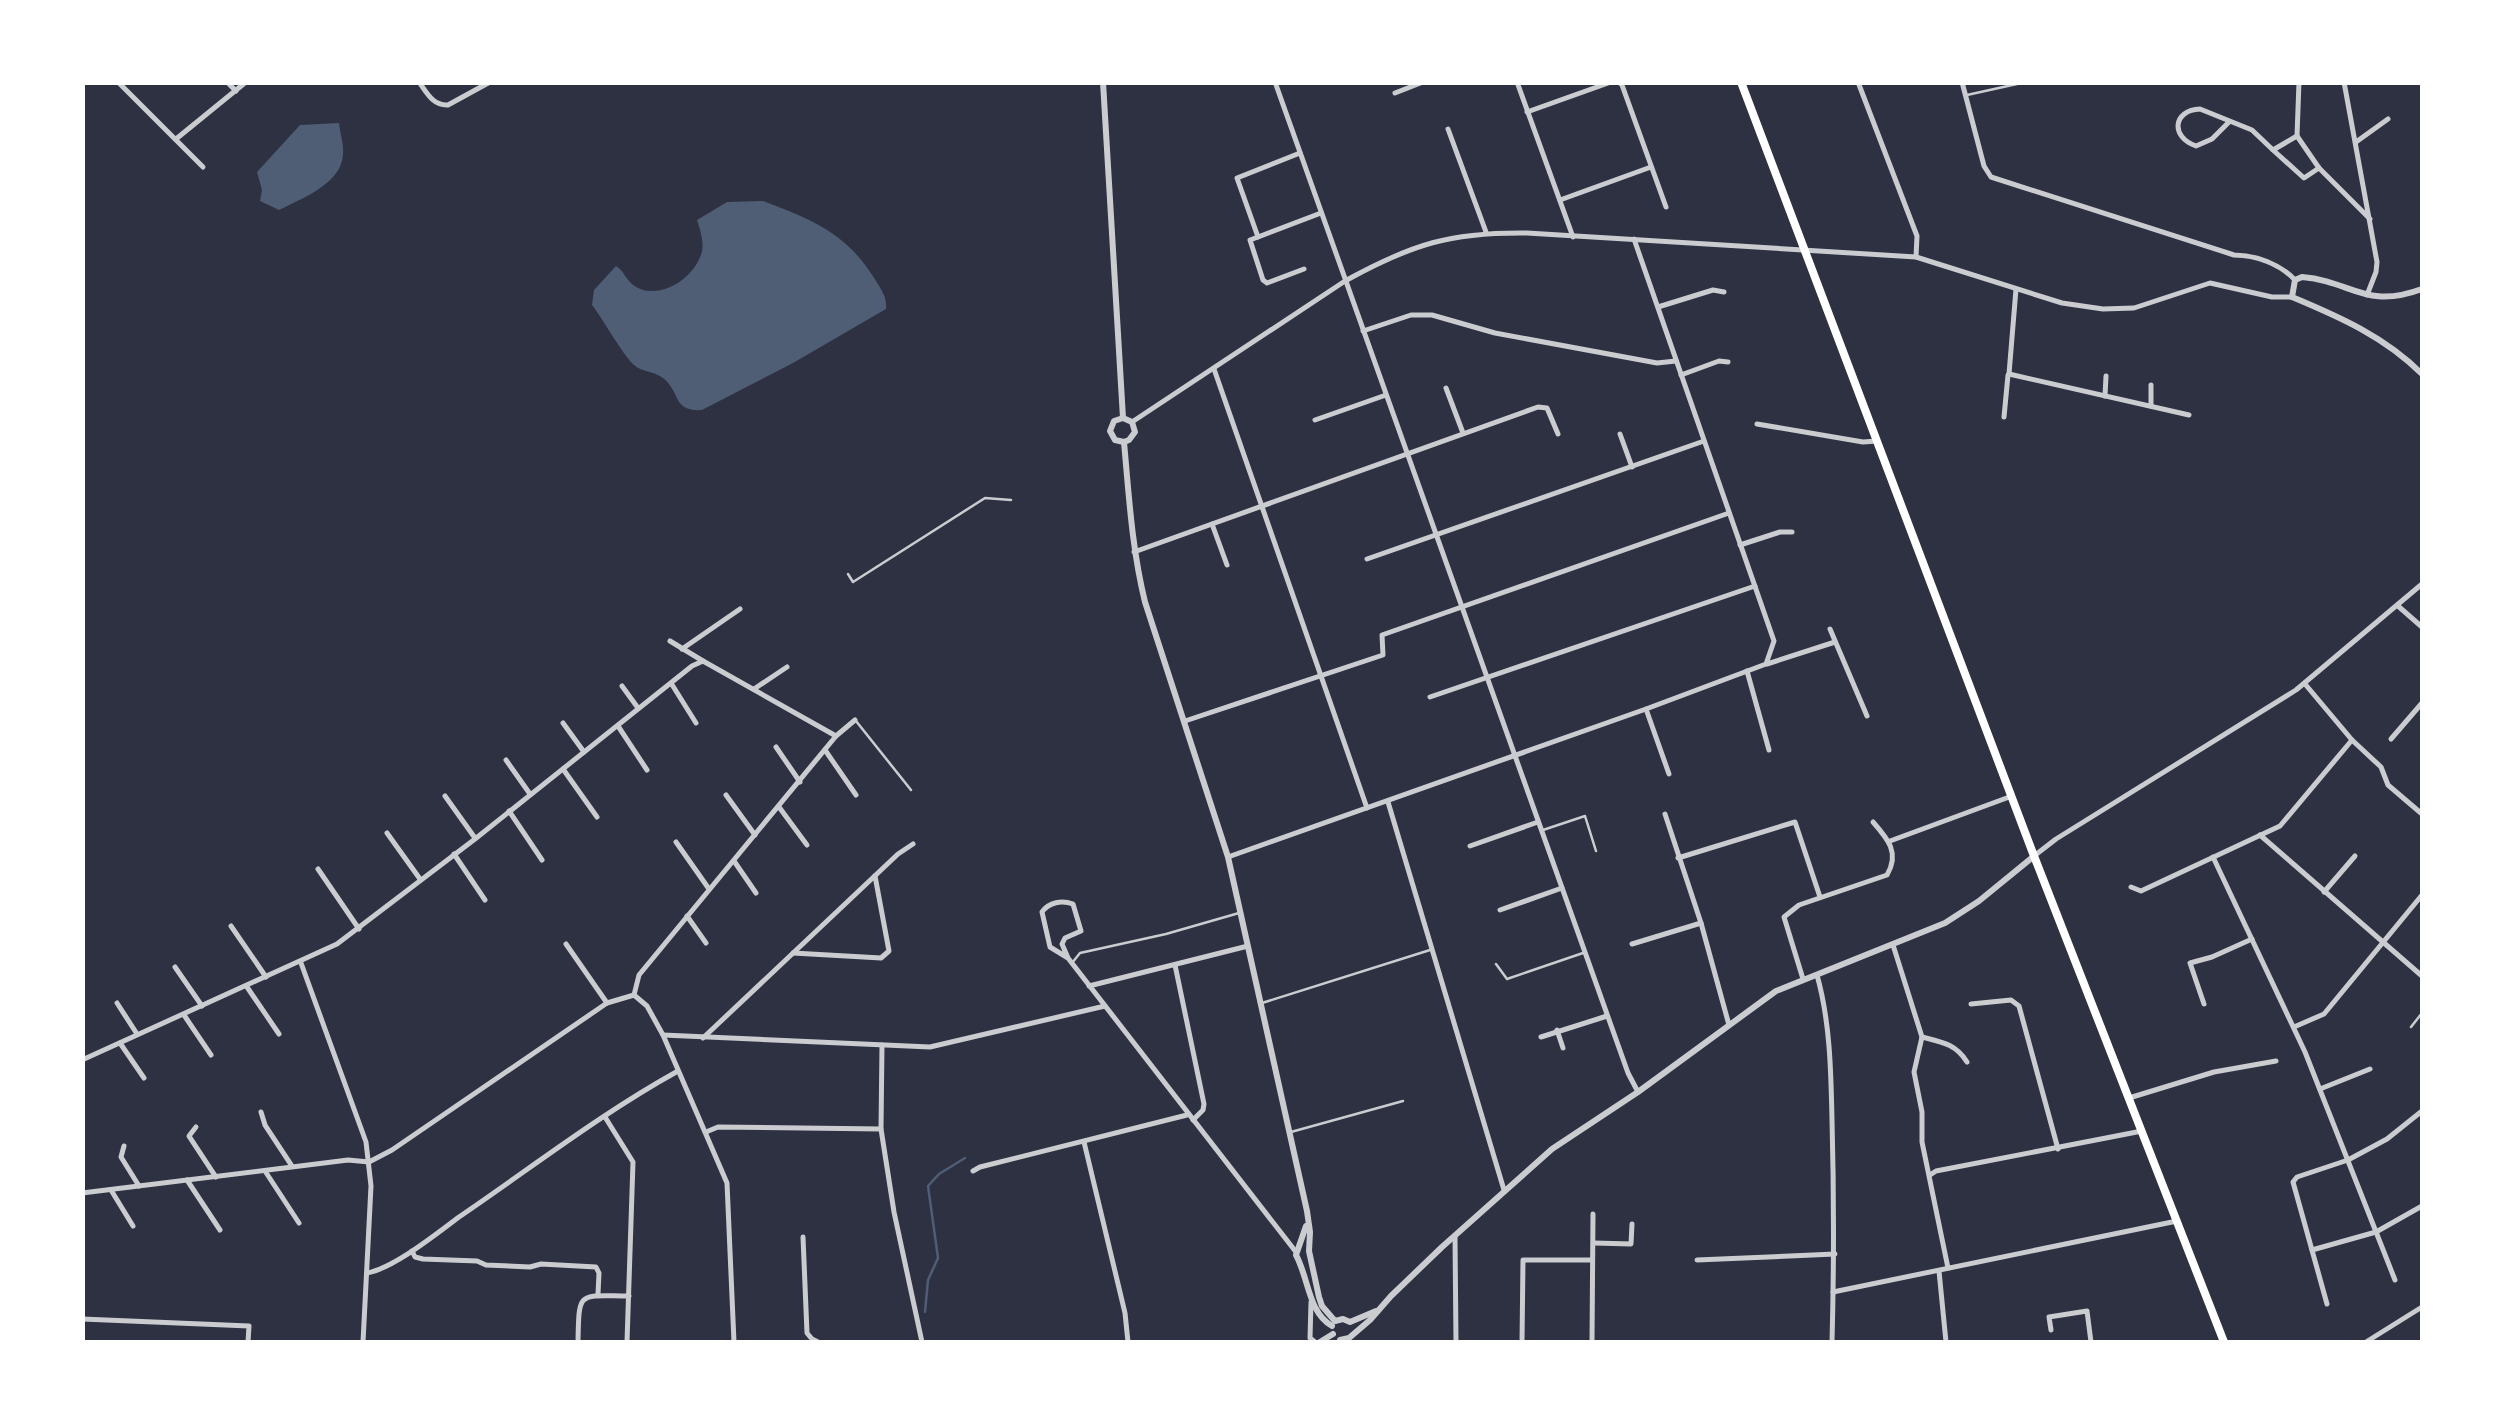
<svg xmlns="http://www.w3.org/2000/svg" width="2505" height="1425" font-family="Helvetica,sans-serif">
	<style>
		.water { fill: #4f5d75 }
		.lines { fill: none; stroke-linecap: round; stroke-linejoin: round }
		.stream { stroke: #4f5d75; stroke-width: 2.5 }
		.service { stroke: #caccd0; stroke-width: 2.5 }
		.minor { stroke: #caccd0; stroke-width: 5 }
		.tertiary { stroke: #caccd0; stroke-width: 6 }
		.primary { stroke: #fff; stroke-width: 8 }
	</style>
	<rect width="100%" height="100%" fill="#2d3142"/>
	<g class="water">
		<path d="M339,123C340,133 344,145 343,155C341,184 301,199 279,210L260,201L262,190L257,172L300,125Z"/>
		<path d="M763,201C813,220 847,233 876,281C882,291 887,297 886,309L793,363L702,410C672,412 681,392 663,378C654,371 641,372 634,365C622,354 603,319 592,305L594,290L616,266C624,271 625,278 632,284C657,304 696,278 702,251C704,241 700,230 697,220L727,202Z"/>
	</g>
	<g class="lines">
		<path class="stream" d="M925,1312L928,1280L938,1258L928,1186L939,1174L965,1158"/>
		<g class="service">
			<path d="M1967,95L2026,82"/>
			<path d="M848,574L853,582L985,498L1011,500"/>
			<path d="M856,721L911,790"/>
			<path d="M1543,830L1585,816L1596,851"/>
			<path d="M1072,963L1080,953L1166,934L1239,913"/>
			<path d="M1496,964L1507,979L1583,953"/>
			<path d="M1262,1003L1430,950"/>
			<path d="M2411,1027L2422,1013"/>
			<path d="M1291,1132L1403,1101"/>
		</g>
		<g class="minor">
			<path d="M118,82L203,167"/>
			<path d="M227,82L236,91"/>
			<path d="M419,82C427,93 433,106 448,105L490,82"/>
			<path d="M1275,82L1628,1073L1638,1092"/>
			<path d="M1517,82L1573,237"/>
			<path d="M1619,82L1622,85L1666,207"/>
			<path d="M1858,82L1917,236L1916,257"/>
			<path d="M1962,82L1984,166L1991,177L2234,255C2256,255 2280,264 2295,280"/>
			<path d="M2344,82L2377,262L2376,272L2367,295"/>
			<path d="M1395,93L1423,82"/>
			<path d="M1527,112L1611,82"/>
			<path d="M2229,122L2212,139L2196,146C2170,137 2173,110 2200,109L2252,130L2273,150L2297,136L2319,168L2370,219"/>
			<path d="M1448,129L1486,232"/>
			<path d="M2297,136L2299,82"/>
			<path d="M176,139L246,82"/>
			<path d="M2356,142L2388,119"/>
			<path d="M2273,150L2304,178L2319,168"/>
			<path d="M1300,153L1237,178L1258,237L1321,213"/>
			<path d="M1560,200L1651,167"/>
			<path d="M1258,237L1250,240L1263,280L1267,283L1304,269"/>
			<path d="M2016,289L2009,374L2189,415"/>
			<path d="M1658,307L1713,290L1724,292"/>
			<path d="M1363,331L1411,315H1432L1495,333L1657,363L1676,361"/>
			<path d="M1214,369L1367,808"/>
			<path d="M1681,375L1719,361L1728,362"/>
			<path d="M2151,385V406"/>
			<path d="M1446,388L1463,433"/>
			<path d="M2105,396L2106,376"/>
			<path d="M2004,417L2008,375"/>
			<path d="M1315,420L1386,395"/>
			<path d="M1132,422L1345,281C1412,244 1451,232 1527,233L1916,257L2062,303L2103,309L2134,308L2210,283L2272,297H2292"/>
			<path d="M1757,424L1863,442L1877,441"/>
			<path d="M1620,434L1632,467"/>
			<path d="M1212,524L1227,565"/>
			<path d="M1740,545L1780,532H1792"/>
			<path d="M1134,552L1538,407L1547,408L1558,434"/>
			<path d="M1367,559L1704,441"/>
			<path d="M2398,606L2422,627"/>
			<path d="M1830,629L1867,716"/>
			<path d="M670,641L703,661"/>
			<path d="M682,649L740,609"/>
			<path d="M1767,664L1835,642"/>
			<path d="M1747,671L1769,750"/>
			<path d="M671,683L696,723"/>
			<path d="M2305,684L2352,740L2381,767L2388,785L2422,814"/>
			<path d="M622,686L638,708"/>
			<path d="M754,689L787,667"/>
			<path d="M1430,697L1755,586"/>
			<path d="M1646,709L1669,774"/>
			<path d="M1185,721L1383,655L1382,635L1729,513"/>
			<path d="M563,723L584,752"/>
			<path d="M618,726L647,770"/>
			<path d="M2391,739L2422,703"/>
			<path d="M776,747L800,782"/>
			<path d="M825,750L856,795"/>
			<path d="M506,760L530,794"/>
			<path d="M563,769L597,817"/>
			<path d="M726,795L755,835"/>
			<path d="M445,796L475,838"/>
			<path d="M1388,802L1504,1190"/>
			<path d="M779,807L807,845"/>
			<path d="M509,811L542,860"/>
			<path d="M1665,814L1701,923L1729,1025"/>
			<path d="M387,833L420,879"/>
			<path d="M2260,835L2422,976"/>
			<path d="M1890,841L2012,796"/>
			<path d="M676,842L709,889"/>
			<path d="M1470,846L1538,822"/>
			<path d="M454,854L485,900"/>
			<path d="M2034,856L2056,839L2296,690L2422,584"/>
			<path d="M1228,857L1646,709L1766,664L1774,641L1634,239"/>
			<path d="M2213,857L2305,1052L2395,1280"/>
			<path d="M1678,858L1795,822L1820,897"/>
			<path d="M734,861L756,893"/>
			<path d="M318,869L359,929"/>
			<path d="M2131,887L2141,891L2280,826L2352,740"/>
			<path d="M2324,892L2355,856"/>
			<path d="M1500,910L1562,888"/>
			<path d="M687,916L706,943"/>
			<path d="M231,926L266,977"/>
			<path d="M566,944L607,1003"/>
			<path d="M1632,944L1701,923"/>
			<path d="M1893,945L1922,1037L1914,1072L1922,1112V1142L1948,1268"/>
			<path d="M793,953L881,958L889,951L875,876"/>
			<path d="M1068,958L1050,947L1042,912C1049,902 1062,900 1073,904L1081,931L1065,938L1062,944L1068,958L1296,1252"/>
			<path d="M301,963L366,1142L371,1186L363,1342"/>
			<path d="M1175,965L1204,1104L1203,1110L1193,1120"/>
			<path d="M175,967L202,1006"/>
			<path d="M1817,975C1830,1021 1831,1071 1832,1120C1834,1194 1834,1268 1832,1342"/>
			<path d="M1803,979L1784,917L1799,905L1887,875C1900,853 1888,839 1873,822"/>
			<path d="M1089,986L1248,946"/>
			<path d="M247,987L279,1034"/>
			<path d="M634,995L647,1006L663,1035L727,1183L734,1342"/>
			<path d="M634,995L639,975L836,736"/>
			<path d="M117,1003L137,1034"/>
			<path d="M1971,1004L2011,1000L2019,1006L2058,1149"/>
			<path d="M2204,1004L2190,963L2212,957L2252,939"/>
			<path d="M184,1015L211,1055"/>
			<path d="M2294,1027L2324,1014L2422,895"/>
			<path d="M1557,1030L1563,1048"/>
			<path d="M663,1035L930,1047L1105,1006"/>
			<path d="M1541,1037L1607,1016"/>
			<path d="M1922,1037C1942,1042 1956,1044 1967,1062"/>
			<path d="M703,1038L898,854L913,844"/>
			<path d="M120,1043L144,1078"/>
			<path d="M882,1045L881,1129L894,1212L922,1342"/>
			<path d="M82,1060L337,944L475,839L692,666L703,661L836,736L855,720"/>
			<path d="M2320,1089L2370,1069"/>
			<path d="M2129,1098L2214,1072L2276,1061"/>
			<path d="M261,1112L265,1125L292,1166"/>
			<path d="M605,1117L633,1162L627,1342"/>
			<path d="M196,1127L189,1136L216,1177"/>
			<path d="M706,1132L718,1127L881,1129"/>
			<path d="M1084,1142L1125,1313L1128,1342"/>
			<path d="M124,1146L121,1157L139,1186"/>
			<path d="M265,1171L299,1223"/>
			<path d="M973,1171L980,1167L1187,1115"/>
			<path d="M1930,1175L1936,1171L2142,1131"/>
			<path d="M187,1180L220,1230"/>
			<path d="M111,1190L133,1226"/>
			<path d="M82,1193L348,1160L369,1162L392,1150L607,1003L634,995"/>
			<path d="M1455,1236L1456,1342"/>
			<path d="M803,1237L807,1333L812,1339L818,1342"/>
			<path d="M1594,1243L1631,1244L1632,1224"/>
			<path d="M2312,1250L2376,1232L2422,1206"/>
			<path d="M412,1251L415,1257L423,1259L477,1261L486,1265L530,1267L541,1264L596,1267L599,1273L598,1294"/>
			<path d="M1697,1260L1835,1254"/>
			<path d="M1939,1271L1946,1342"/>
			<path d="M367,1273C394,1268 436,1234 459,1217C531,1168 602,1113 678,1071"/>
			<path d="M1833,1292L2177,1221"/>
			<path d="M1311,1302L1310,1338L1315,1342"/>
			<path d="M2327,1304L2293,1182L2297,1177L2348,1160L2387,1139L2422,1111"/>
			<path d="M82,1319L249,1326L248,1342"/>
			<path d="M2051,1330L2049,1317L2087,1311L2091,1342"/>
			<path d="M578,1342C579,1289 578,1296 629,1296"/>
			<path d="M1522,1342L1523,1260H1592"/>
			<path d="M1592,1342L1593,1214"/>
			<path d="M2366,1342L2422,1307"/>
		</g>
		<g class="tertiary">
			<path d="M1103,82L1123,418"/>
			<path d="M2422,289C2365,310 2352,281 2302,277L2295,280L2292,297C2340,317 2385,337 2422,374"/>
			<path d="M1123,418L1114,421L1110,431L1115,440L1124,442"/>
			<path d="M1123,418L1132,422L1135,432L1129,440L1124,442"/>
			<path d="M1124,442C1129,497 1132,549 1145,602L1228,857L1307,1211L1310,1232L1309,1251L1319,1297L1322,1306L1335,1321"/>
			<path d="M1306,1226L1296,1255C1309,1279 1308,1312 1332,1326"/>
			<path d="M1335,1321L1343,1319L1350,1322L1376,1311"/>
			<path d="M1340,1340L1349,1338L1370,1320L1391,1296L1442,1247L1552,1149L1638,1092L1776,991L1945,923L1979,901L2034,856"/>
			<path d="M1320,1342L1333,1334"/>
		</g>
		<path class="primary" d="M1741,82L2034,856L2224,1342"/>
	</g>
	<rect width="2505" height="1425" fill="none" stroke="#ffffff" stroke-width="170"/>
</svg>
